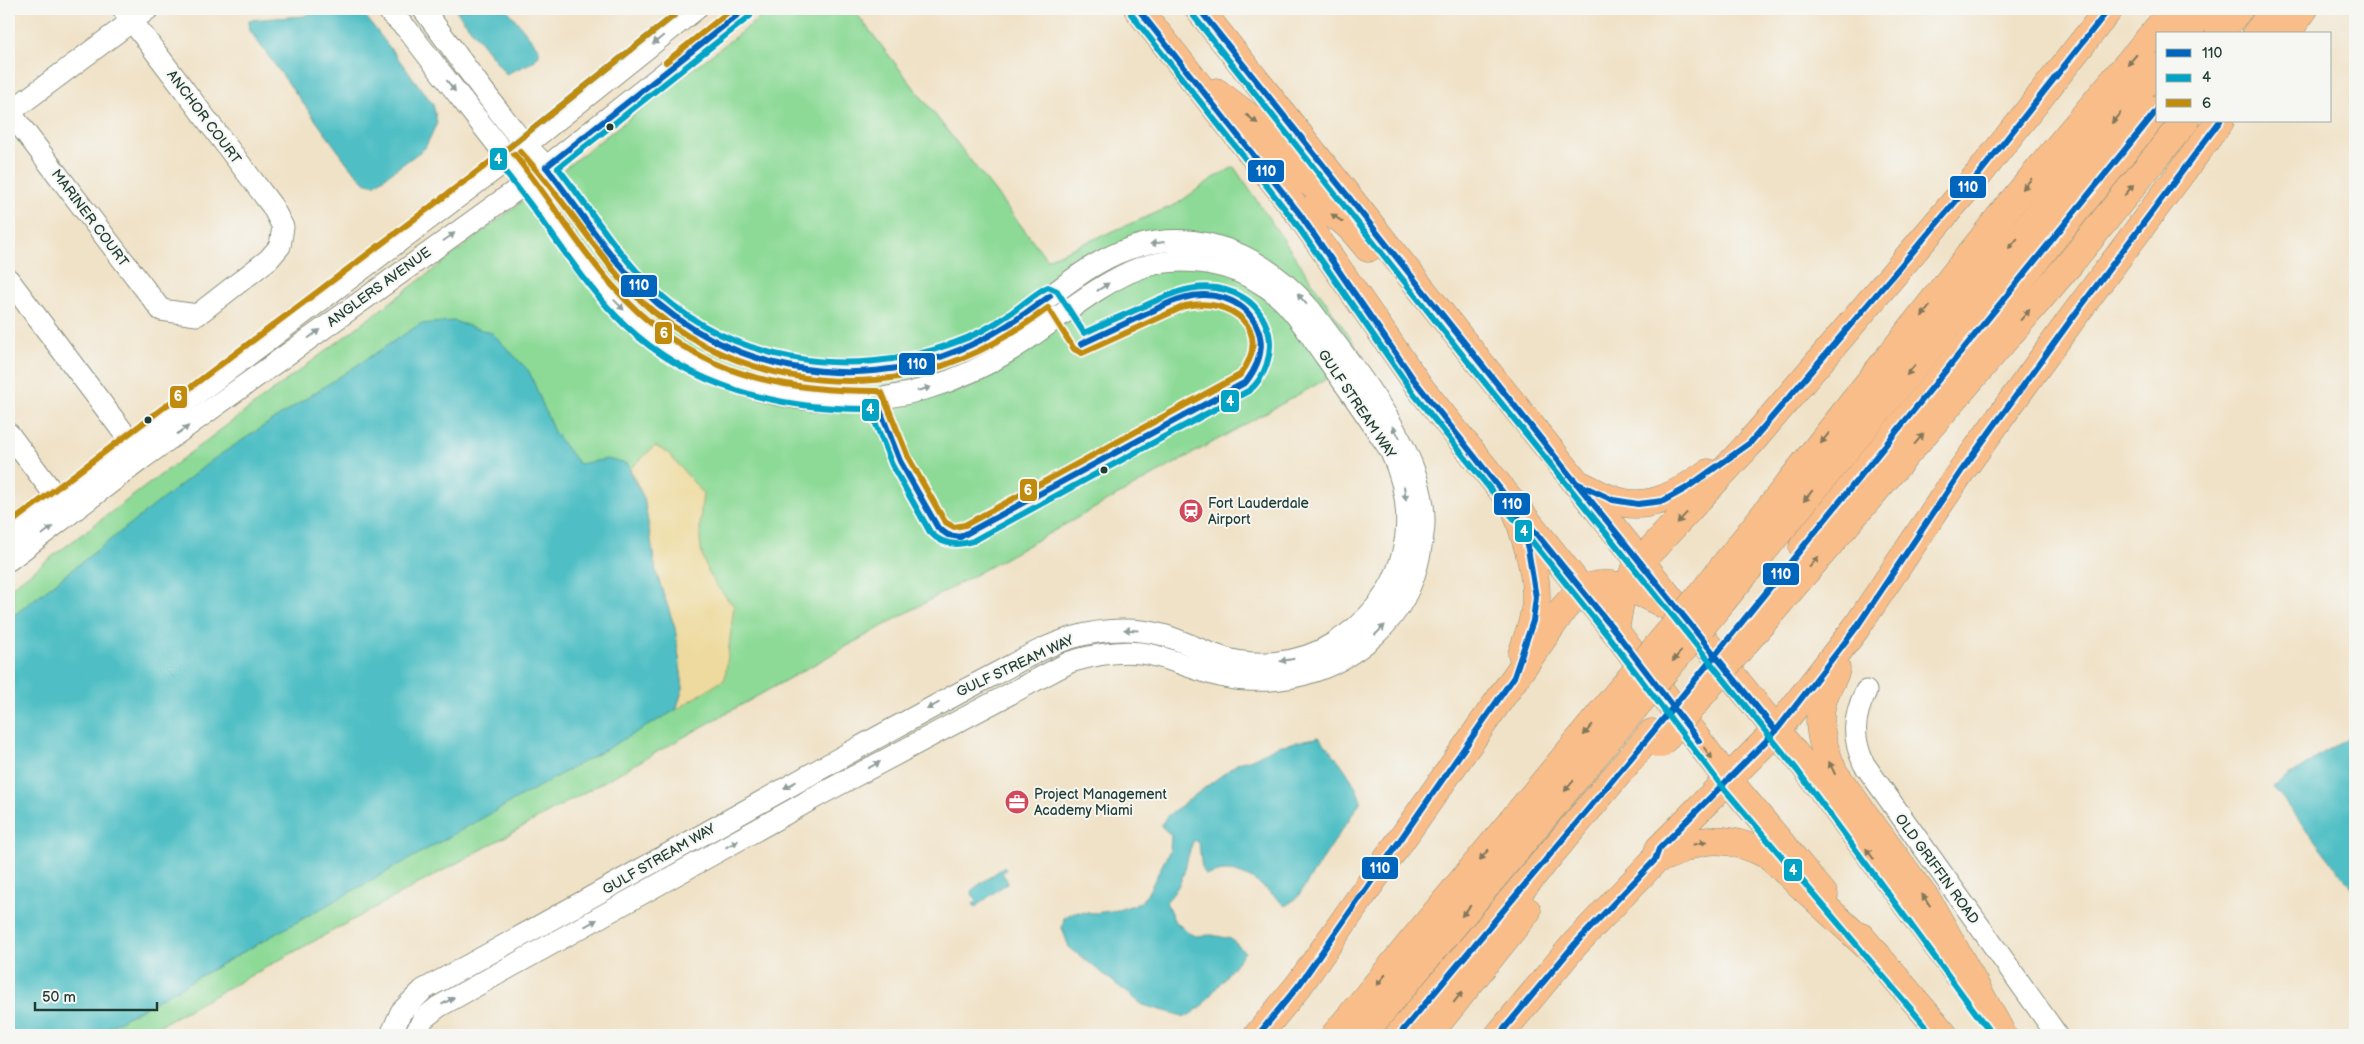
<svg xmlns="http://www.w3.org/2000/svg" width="2364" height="1044" font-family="'Balsamiq Sans',sans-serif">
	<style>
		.green { fill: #8dda97; stroke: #568c66 }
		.sand { fill: #eeda9e; stroke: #868c69 }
		.water { fill: #50bfc5; stroke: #387e7c }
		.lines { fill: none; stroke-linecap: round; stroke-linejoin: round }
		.minor-casing { stroke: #88907e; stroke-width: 23 }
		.major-casing { stroke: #88907e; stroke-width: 29 }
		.highway-casing { stroke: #88907e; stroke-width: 29 }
		.minor { stroke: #fff; stroke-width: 21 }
		.major { stroke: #f8bd89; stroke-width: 28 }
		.highway { stroke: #f8bd89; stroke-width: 28 }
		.highway-bridge-casing { stroke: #88907e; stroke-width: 29; stroke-linecap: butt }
		.highway-bridge { stroke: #f8bd89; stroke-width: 28 }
		.bus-1-casing { stroke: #f6f6f2; stroke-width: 10 }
		.bus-2-casing { stroke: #f6f6f2; stroke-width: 10 }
		.bus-3-casing { stroke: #f6f6f2; stroke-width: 10 }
		.bus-1 { stroke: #0065bd; stroke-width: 6 }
		.bus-2 { stroke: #02a4c6; stroke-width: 6 }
		.bus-3 { stroke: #c18c0d; stroke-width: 6 }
		.oneway { fill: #8f9e9a }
		.oneway2 { fill: #81775a }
		.bus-dot { fill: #1f3d34; stroke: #f6f6f2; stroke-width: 2 }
		.labels { text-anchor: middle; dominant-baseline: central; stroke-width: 4; stroke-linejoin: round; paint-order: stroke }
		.street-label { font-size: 14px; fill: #1f3d34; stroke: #f6f6f2 }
		.poi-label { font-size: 14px; fill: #1f3d34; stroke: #f6f6f2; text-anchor: start }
		.line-badge { stroke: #f6f6f2; stroke-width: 2 }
		.badge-label { font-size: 14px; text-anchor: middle; font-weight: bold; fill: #fff }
	</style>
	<rect width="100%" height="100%" fill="#f6f6f2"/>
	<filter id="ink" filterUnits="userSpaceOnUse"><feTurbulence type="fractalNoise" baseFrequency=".02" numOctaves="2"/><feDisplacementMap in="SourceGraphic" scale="10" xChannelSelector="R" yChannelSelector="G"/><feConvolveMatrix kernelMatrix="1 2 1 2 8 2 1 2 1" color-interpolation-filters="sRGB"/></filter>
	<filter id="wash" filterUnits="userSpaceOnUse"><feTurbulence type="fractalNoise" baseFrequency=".0096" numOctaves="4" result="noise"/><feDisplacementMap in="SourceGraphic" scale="20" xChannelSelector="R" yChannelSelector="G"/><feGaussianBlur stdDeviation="1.12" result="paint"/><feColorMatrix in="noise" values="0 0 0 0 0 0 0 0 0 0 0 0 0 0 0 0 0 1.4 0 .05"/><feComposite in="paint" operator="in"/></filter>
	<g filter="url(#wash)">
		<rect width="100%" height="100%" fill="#f0e2c7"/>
		<path class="green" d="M771,9H853L1047,259L1177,204L1212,179L1234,167L1364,358L499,840L142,1035H9V589L432,271Z"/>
		<path class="sand" d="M655,446L668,453L703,493C697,545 696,566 734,606L725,679L676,710L683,688L675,628L656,572L644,498L630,469Z"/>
		<g class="water">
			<path d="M321,9H360L433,104L437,123L425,148L374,185L365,182L350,167L250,31L249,20L304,16Z"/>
			<path d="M455,9H507L539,49V55L533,62L506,74Z"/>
			<path d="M453,321L492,333L529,371L554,432L579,464L607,459L628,464L633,479L644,498L656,572L675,628L683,688L676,710L95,1035H9V619L215,458L420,324Z"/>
			<path d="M2353,734L2355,737V892L2273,787Z"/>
			<path d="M1319,737C1335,756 1354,777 1361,801L1297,898L1285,906C1270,892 1248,870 1225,871C1219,871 1212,874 1206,875L1202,870L1199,844L1194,840C1182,867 1189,877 1166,902L1175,922L1194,936L1212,935L1231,939L1245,952L1201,1007L1186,1017L1143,1005L1069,947L1062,928L1064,918L1074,912L1095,913L1118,910L1140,903L1149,891L1170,850L1171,835L1161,826L1166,817L1238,763L1252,759L1278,746Z"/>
			<path d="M1004,867L1006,870L1002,873L1007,880V883L975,907L973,904L977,900L972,894L973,889Z"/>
		</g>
	</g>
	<g filter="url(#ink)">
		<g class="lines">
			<defs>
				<g id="minor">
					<path d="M386,9L407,29C451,86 496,142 540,200C579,253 613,310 669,348C773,420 906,417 1011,350C1051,325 1098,283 1140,268C1182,253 1232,263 1268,288C1292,305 1308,332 1325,356C1347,387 1369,418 1390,450C1425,524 1404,600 1334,643C1300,665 1252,669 1215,655C1197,649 1181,640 1163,635C1132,627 1101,629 1071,638C1044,646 1018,662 993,675C947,699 902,724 856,749C712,829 568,911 423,990L401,1012L391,1035"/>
					<path d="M9,111L161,310L197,315L269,259L280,246L283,227L272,206L123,9"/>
					<path d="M10,112L148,9"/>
					<path d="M9,280L139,453"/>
					<path d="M9,434L57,498"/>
					<path d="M9,535L507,160L696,9"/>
					<path d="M9,560L143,458L526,183L745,9"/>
					<path d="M1866,691C1853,717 1852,738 1864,764L2057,1035"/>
					<path d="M415,1035L423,1019L438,1007L823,793L1070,662C1096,654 1122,649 1148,654C1181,661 1213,679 1247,680C1296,683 1340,667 1375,635C1399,613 1414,585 1420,553C1421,544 1424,533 1424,523C1426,451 1351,366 1310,309C1255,245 1176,218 1098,263C1064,282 1036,310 1003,329C910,383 790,390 697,332C633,292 594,229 549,170C542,161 534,154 526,146C490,102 457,54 423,9"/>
				</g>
				<g id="major">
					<path d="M1138,9L1299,213L1421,389L1615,631L1728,780L1824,895"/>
					<path d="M1199,9L1476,358L1804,765L1958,974"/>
					<path d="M1216,92L1258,124L1303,177L1315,186L1325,187L1336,182"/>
					<path d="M1299,213C1305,212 1313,209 1319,210C1340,212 1356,233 1368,248"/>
					<path d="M1861,937L1944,1035"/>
				</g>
				<g id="highway">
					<path d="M2185,34L2205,9"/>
					<path d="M2219,34L2239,9"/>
					<path d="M2256,34L2276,9"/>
					<path d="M2286,34L2304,9"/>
					<path d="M1576,483C1588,488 1599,495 1611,499C1647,514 1680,493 1708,473"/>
					<path d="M1516,509C1525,537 1536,567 1536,597C1536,617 1528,636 1522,654"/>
					<path d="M1803,547L2158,109"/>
					<path d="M1705,590L2007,208L2174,9"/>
					<path d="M1719,605L2158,67"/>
					<path d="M1615,631L1621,596L1640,562L1750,443L1979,174L2109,9"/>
					<path d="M1748,639L2071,262L2185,121"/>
					<path d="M1836,669C1834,678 1828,685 1825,694C1814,720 1823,748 1834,773L1930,905L2002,1034"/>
					<path d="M1656,859C1668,857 1677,851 1688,846C1716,835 1742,842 1768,855L1877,955"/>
					<path d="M1258,1035L1299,985L1564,608C1569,603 1574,596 1580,592C1610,572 1656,599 1681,614"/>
					<path d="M1335,1035L1619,692"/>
					<path d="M1362,1035L1634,708"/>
					<path d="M1399,1035L1652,733"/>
					<path d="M1428,1035L1527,911"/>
					<path d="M1499,1035L1575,944L1655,860L1659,849L1776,731L1856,628L1962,470L2073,317L2220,121"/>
				</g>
			</defs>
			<use href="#minor" class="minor-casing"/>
			<use href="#major" class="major-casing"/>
			<use href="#highway" class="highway-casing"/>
			<use href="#minor" class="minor"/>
			<use href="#major" class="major"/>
			<use href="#highway" class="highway"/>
			<defs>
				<g id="highway-bridge">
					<path d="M1619,692L1705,590"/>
					<path d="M1634,708L1719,605"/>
					<path d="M1660,744L1748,639"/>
				</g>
			</defs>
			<use href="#highway-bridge" class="highway-bridge-casing"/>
			<use href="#highway-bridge" class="highway-bridge"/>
			<defs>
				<g id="bus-1">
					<path d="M1138,9L1299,213L1414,380L1516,509L1528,549L1536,597L1533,621L1514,677L1299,985L1258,1035"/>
					<path d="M1199,9L1576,483L1613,500L1638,504L1663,501L1685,489L1750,443L1979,174L2109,9"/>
					<path d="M546,167C578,207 605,253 642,289C724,370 853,395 959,350C992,337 1021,317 1050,296"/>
					<path d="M546,167L745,9"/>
					<path d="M876,400L900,461L938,528L948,535L960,537L1246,382C1259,365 1266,345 1256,325C1243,298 1210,290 1183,298C1167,302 1152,312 1137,318C1118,327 1100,335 1081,344"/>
					<path d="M1574,480L1776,731"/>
					<path d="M1526,521L1615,631L1699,741"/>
					<path d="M1399,1035L1652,733L2158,109"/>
					<path d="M1499,1035L1575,944L1655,860L1659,849L1776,731L1856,628L1962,470L2073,317L2220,121"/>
				</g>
				<g id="bus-2">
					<path d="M682,9L502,153L498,158L499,164C512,181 526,198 538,215C566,253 591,293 625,325C691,388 781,410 870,409L892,465L930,532C942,545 958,546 973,541L1250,390C1265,377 1273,354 1269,334C1265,319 1257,306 1244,298C1207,276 1174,292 1140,308C1121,316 1103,324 1084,333L1057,291L1048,287C1035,293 1023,305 1011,313C994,325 974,336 954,343C849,382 727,363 646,281C613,248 588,206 558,168L750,16"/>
					<path d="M1131,14L1292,218L1414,394L1608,636L1721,785L1933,1035"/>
					<path d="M1192,14L1469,363L1797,770L1992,1035"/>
				</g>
				<g id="bus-3">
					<path d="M666,62L732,9"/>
					<path d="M514,154C548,196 576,244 612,285C686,370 768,391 877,391L882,393L908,457L945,522L954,527L965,525L1240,375C1275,330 1231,296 1185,306L1082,353L1074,349L1048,308C1021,328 994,345 963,358C854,405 720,378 636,296C620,280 608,263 595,246C571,213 547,181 520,151"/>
					<path d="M9,524L502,153L682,9"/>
				</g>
			</defs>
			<use href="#bus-1" class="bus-1-casing"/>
			<use href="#bus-2" class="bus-2-casing"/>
			<use href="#bus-3" class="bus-3-casing"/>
			<use href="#bus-1" class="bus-1"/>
			<use href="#bus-2" class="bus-2"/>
			<use href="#bus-3" class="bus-3"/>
		</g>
		<defs><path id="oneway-solid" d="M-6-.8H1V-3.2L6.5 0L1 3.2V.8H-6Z" transform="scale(1.25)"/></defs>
		<g class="oneway">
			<use href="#oneway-solid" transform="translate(658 40) rotate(141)"/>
			<use href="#oneway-solid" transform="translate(451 86) rotate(53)"/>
			<use href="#oneway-solid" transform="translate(449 237) rotate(-35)"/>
			<use href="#oneway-solid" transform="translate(1157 243) rotate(172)"/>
			<use href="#oneway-solid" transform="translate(1103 287) rotate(-33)"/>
			<use href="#oneway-solid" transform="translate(1302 299) rotate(-131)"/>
			<use href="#oneway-solid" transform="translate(619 305) rotate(46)"/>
			<use href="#oneway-solid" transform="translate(314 334) rotate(-37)"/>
			<use href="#oneway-solid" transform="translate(924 389) rotate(-15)"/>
			<use href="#oneway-solid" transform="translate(183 430) rotate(-35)"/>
			<use href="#oneway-solid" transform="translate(1396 432) rotate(-123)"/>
			<use href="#oneway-solid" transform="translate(1405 493) rotate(82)"/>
			<use href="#oneway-solid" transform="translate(47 531) rotate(-37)"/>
			<use href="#oneway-solid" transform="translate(1131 630) rotate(-177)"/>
			<use href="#oneway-solid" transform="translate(1380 630) rotate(-45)"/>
			<use href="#oneway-solid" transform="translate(1287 660) rotate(170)"/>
			<use href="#oneway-solid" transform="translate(933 706) rotate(151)"/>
			<use href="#oneway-solid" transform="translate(874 765) rotate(-28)"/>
			<use href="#oneway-solid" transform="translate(790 785) rotate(151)"/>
			<use href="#oneway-solid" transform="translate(732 844) rotate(-29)"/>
			<use href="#oneway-solid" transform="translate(591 923) rotate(-29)"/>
			<use href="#oneway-solid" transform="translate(448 1001) rotate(-29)"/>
		</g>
		<g class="oneway2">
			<use href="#oneway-solid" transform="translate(2132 60) rotate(130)"/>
			<use href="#oneway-solid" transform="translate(2116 118) rotate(129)"/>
			<use href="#oneway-solid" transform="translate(1252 119) rotate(38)"/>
			<use href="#oneway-solid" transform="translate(2027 184) rotate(130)"/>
			<use href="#oneway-solid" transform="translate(2129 190) rotate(-51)"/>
			<use href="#oneway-solid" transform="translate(1337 218) rotate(-146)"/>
			<use href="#oneway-solid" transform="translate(2013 244) rotate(129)"/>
			<use href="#oneway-solid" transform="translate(1926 311) rotate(128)"/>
			<use href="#oneway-solid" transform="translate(2025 315) rotate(-49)"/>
			<use href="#oneway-solid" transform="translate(1911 370) rotate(129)"/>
			<use href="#oneway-solid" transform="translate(1825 438) rotate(128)"/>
			<use href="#oneway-solid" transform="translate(1919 439) rotate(-49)"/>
			<use href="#oneway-solid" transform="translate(1808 496) rotate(129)"/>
			<use href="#oneway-solid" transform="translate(1682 518) rotate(132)"/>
			<use href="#oneway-solid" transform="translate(1814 562) rotate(-49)"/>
			<use href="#oneway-solid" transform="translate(1677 656) rotate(130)"/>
			<use href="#oneway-solid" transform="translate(1588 730) rotate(130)"/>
			<use href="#oneway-solid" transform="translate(1708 753) rotate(53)"/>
			<use href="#oneway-solid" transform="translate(1832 768) rotate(-116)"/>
			<use href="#oneway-solid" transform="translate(1569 786) rotate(130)"/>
			<use href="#oneway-solid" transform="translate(1700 843) rotate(-13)"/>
			<use href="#oneway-solid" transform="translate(1870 854) rotate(-126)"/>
			<use href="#oneway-solid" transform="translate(1484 855) rotate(130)"/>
			<use href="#oneway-solid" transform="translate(1926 900) rotate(-125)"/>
			<use href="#oneway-solid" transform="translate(1466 911) rotate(130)"/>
			<use href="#oneway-solid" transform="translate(1381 980) rotate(130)"/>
			<use href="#oneway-solid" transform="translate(1458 997) rotate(-52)"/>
		</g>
	</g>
	<defs>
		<symbol id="station-disc" viewBox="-11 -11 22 22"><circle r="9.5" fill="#d1495b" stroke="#f6f6f2"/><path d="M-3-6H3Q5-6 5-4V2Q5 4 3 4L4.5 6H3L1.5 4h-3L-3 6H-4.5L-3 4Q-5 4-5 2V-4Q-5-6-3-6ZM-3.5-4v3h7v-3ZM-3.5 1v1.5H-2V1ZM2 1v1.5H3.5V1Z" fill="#fff"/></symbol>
		<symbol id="office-disc" viewBox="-11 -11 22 22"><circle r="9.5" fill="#d1495b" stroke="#f6f6f2"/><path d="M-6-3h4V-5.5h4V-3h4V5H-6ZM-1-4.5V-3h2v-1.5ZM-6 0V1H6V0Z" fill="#fff"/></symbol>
	</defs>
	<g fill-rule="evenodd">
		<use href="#station-disc" x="1177" y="497" width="28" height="28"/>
		<use href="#office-disc" x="1003" y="788" width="28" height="28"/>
	</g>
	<g class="bus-dot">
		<circle cx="610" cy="127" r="4.5"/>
		<circle cx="148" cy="420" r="4.5"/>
		<circle cx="1104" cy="470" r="4.5"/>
	</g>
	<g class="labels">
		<g class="street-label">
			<text transform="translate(204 117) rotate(53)">ANCHOR COURT</text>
			<text transform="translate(90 218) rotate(53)">MARINER COURT</text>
			<text transform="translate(379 287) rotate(-36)">ANGLERS AVENUE</text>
			<text transform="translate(1357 404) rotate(56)">GULF STREAM WAY</text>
			<text transform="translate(1015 666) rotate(-25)">GULF STREAM WAY</text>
			<text transform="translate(659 859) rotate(-30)">GULF STREAM WAY</text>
			<text transform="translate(1937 869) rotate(54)">OLD GRIFFIN ROAD</text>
		</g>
		<g class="poi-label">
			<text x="1208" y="503">Fort Lauderdale<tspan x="1208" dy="16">Airport</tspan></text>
			<text x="1034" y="794">Project Management<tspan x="1034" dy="16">Academy Miami</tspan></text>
		</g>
	</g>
	<g class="line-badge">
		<rect x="489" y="147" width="19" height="24" rx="5" fill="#02a4c6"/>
		<rect x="1247" y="159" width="38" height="24" rx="5" fill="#0065bd"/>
		<rect x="1949" y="175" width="38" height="24" rx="5" fill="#0065bd"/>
		<rect x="620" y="274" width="38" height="24" rx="5" fill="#0065bd"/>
		<rect x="654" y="321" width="19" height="24" rx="5" fill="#c18c0d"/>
		<rect x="898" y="352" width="38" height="24" rx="5" fill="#0065bd"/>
		<rect x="169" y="385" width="19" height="24" rx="5" fill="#c18c0d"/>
		<rect x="1220" y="389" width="20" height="24" rx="5" fill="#02a4c6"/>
		<rect x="861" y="398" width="19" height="24" rx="5" fill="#02a4c6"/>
		<rect x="1019" y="478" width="19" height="24" rx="5" fill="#c18c0d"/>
		<rect x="1493" y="492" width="38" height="24" rx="5" fill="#0065bd"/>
		<rect x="1514" y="519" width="19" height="24" rx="5" fill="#02a4c6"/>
		<rect x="1762" y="562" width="38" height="24" rx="5" fill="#0065bd"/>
		<rect x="1361" y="856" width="38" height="24" rx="5" fill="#0065bd"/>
		<rect x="1783" y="858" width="20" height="24" rx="5" fill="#02a4c6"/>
	</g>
	<g class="badge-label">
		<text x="498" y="164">4</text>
		<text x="1266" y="176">110</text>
		<text x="1968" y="192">110</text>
		<text x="639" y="290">110</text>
		<text x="664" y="338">6</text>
		<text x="917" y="369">110</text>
		<text x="178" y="401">6</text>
		<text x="1230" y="406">4</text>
		<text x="870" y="414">4</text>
		<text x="1028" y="495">6</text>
		<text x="1512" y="509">110</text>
		<text x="1524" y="536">4</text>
		<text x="1781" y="579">110</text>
		<text x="1380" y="873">110</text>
		<text x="1793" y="875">4</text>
	</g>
	<rect width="2364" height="1044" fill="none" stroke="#f6f6f2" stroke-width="30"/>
	<rect x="2156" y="32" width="175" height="90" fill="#f6f6f2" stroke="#a0aca6"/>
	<rect x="2166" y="49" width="25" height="8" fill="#0065bd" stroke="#a0aca6"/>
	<text x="2202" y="58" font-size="15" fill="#1f3d34">110</text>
	<rect x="2166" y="74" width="25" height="8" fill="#02a4c6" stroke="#a0aca6"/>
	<text x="2202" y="82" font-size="15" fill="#1f3d34">4</text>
	<rect x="2166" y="99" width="25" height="8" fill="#c18c0d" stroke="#a0aca6"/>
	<text x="2202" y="108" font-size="15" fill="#1f3d34">6</text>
	<path d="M35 1002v8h122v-8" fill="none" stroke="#1f3d34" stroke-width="2.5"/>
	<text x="42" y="1002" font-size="15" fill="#1f3d34" stroke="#f6f6f2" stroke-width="4" paint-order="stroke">50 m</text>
</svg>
